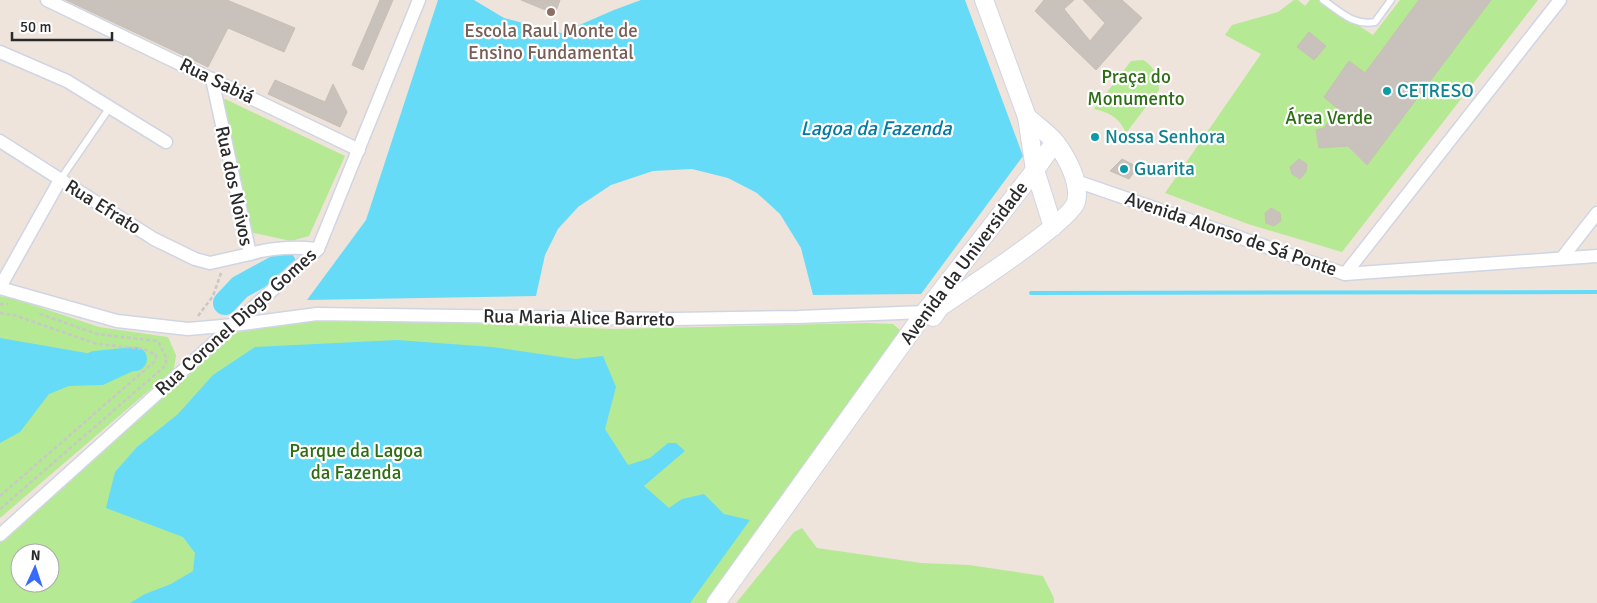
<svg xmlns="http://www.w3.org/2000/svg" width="1597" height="603" font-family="Signika,sans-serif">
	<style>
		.green { fill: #b6e993; fill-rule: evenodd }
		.water { fill: #65dbf8 }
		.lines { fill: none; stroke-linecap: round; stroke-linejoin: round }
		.stream { stroke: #65dbf8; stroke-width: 4 }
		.river { stroke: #65dbf8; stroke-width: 24 }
		.building { fill: #c9c1bb; stroke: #c9c0b4 }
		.lane-casing { stroke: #d0d5e4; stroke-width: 9 }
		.street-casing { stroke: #d0d5e4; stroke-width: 15 }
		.secondary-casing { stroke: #d0d5e4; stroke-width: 20 }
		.path { stroke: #c8c8c8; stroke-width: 2.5; stroke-dasharray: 4 2.5; stroke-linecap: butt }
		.lane { stroke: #fff; stroke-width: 6 }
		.street { stroke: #fff; stroke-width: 12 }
		.secondary { stroke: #fff; stroke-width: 18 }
		.education-dot { fill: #8d6e63; stroke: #fff; stroke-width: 2 }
		.culture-dot { fill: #0f9aa8; stroke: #fff; stroke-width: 2 }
		.labels { text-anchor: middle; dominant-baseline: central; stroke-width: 4.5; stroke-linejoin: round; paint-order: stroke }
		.education-label { font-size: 19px; fill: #785e54; stroke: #fff }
		.park-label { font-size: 19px; fill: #2d6d14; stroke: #fff }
		.street-label { font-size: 19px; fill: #2a2a2a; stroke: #fff }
		.culture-label { font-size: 19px; fill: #0d838f; stroke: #fff; text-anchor: start }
		.water-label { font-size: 20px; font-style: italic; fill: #0379a6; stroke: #fff }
	</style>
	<rect width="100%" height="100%" fill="#eee4db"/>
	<g class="green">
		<path d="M1294,0H1298L1305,6L1310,0H1319L1373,35L1400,0H1538L1342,252L1248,224L1165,193L1261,54L1225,35L1232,25L1278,12Z"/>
		<path d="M1143,60C1155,67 1159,77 1159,90L1126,133C1119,117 1110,113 1094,109L1131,61Z"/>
		<path d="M225,99L345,156L309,236L291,241L249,232L220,103Z"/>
		<path d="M0,296L15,299L99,327L168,337L176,355L174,369L0,518Z"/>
		<path d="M324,318L615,329L866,323L893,324L900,330L896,340L711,603H0V542L233,333ZM20,553H50V583H20Z"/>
		<path d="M802,528L817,548L921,563L969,565L1043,576L1054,598V603H736L794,532Z"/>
	</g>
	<g class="water">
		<path d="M438,0H474L504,18L561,33L614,10L641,0H965L1023,156L921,294L813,295L801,248L780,214L757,193L728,178L692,169L653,171L611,185L578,207L558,229L545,255L536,296L307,300L366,220Z"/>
		<path d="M0,338L127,360L133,371L103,385L69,386L49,394L20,432L0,443Z"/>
		<path d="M397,340L492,347L575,359L603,356L616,387L605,429L628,465L650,458L668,443H676L685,451L644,486L669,508L682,499L704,494L724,514L750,520L690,603H130L145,594L171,584L193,571L195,553L183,537L106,508L115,472L137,447L178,414L213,375L255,347Z"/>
	</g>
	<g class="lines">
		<path class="stream" d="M1031,293L1597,292"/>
		<g class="river">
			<path d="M225,303L240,287L284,263"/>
			<path d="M95,363L135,359"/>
		</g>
	</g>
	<g class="building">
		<path d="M66,0H227L295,28L284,52L228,28L208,67Z"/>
		<path d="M380,0H393L363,70L352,65Z"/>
		<path d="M521,0H560L555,14Z"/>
		<path d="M1044,0H1074L1064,9L1090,41L1105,23L1083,0H1122L1142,18L1096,70L1035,11Z"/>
		<path d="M1419,0H1491L1367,165L1348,146L1319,148L1316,130L1324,128L1338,109L1324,97L1349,61L1365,73Z"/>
		<path d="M1309,32L1326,46L1314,60L1297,47Z"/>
		<path d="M275,80L325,102L333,84L347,112L340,127L268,94Z"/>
		<path d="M1122,159L1138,167L1129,179L1110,171Z"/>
		<path d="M1299,159L1307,164L1306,172L1300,179L1292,174L1290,167Z"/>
		<path d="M1271,208L1280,213L1281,221L1274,226L1266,223L1265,213Z"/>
	</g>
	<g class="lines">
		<defs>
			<g id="lane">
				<path d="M1323,0C1341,12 1353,26 1375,22L1391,0"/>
				<path d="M60,180L110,107"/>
			</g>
			<g id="street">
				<path d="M47,0L359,150"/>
				<path d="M0,52L67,81L166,142"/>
				<path d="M0,141L154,239L195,259L210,263L250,254L212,79"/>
				<path d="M1076,181L1345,274L1597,256"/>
				<path d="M250,254C273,247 294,247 318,249"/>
				<path d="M1562,258L1597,213"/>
				<path d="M1345,274L1560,0"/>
				<path d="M0,287L60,180"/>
				<path d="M0,288L117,321L188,329L234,325L317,314L674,319L798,317L925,312"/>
				<path d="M0,535L318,249L419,0"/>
			</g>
			<g id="secondary">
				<path d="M1053,227L1035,170L1055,142"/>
				<path d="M933,317L940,307C962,292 1071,221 1076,202C1081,183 1067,158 1056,143C1048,133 1036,125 1027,117"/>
				<path d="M716,603L925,312L1035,170L1027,117L984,0"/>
			</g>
		</defs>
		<use href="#lane" class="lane-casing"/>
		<use href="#street" class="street-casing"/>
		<use href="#secondary" class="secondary-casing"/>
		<g class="path">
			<path d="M0,304H8"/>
			<path d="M0,313L14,315L97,344L144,349L156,355L155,361L0,496"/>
			<path d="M198,316L213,296L221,273"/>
			<path d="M0,509L166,365V357L158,341L97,334L37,313"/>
		</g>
		<use href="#lane" class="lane"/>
		<use href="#street" class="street"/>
		<use href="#secondary" class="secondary"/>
	</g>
	<circle class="education-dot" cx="551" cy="12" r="5"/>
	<g class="culture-dot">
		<circle cx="1387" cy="91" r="5"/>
		<circle cx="1095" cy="137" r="5"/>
		<circle cx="1124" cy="169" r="5"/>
	</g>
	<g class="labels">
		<g class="education-label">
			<text x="551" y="31">Escola Raul Monte de<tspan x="551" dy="22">Ensino Fundamental</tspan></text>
		</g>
		<g class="park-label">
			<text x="1136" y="77">Praça do<tspan x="1136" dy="22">Monumento</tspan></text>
			<text x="1329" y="118">Área Verde</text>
			<text x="356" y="451">Parque da Lagoa<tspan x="356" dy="22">da Fazenda</tspan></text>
		</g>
		<g class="street-label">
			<text transform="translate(217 81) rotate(26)">Rua Sabiá</text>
			<text transform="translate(234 186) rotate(78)">Rua dos Noivos</text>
			<text transform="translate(103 207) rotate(32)">Rua Efrato</text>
			<text transform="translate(1231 234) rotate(19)">Avenida Alonso de Sá Ponte</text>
			<text transform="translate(964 263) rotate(-53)">Avenida da Universidade</text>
			<text transform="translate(579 318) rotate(1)">Rua Maria Alice Barreto</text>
			<text transform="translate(236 322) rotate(-42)">Rua Coronel Diogo Gomes</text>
		</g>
		<g class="culture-label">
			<text x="1397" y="91">CETRESO</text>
			<text x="1105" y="137">Nossa Senhora</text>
			<text x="1134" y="169">Guarita</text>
		</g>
		<g class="water-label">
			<text x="876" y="128">Lagoa da Fazenda</text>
		</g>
	</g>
	<g transform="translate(35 568) rotate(3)"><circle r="24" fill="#ffffff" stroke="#aaaaaa"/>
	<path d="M0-4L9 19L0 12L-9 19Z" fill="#376aff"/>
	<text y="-8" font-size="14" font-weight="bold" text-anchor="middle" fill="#2a2a2a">N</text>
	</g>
	<path d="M12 32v8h100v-8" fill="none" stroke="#2a2a2a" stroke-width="2.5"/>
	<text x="20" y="32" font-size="15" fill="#2a2a2a" stroke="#ffffff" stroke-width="4" paint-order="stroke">50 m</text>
</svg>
